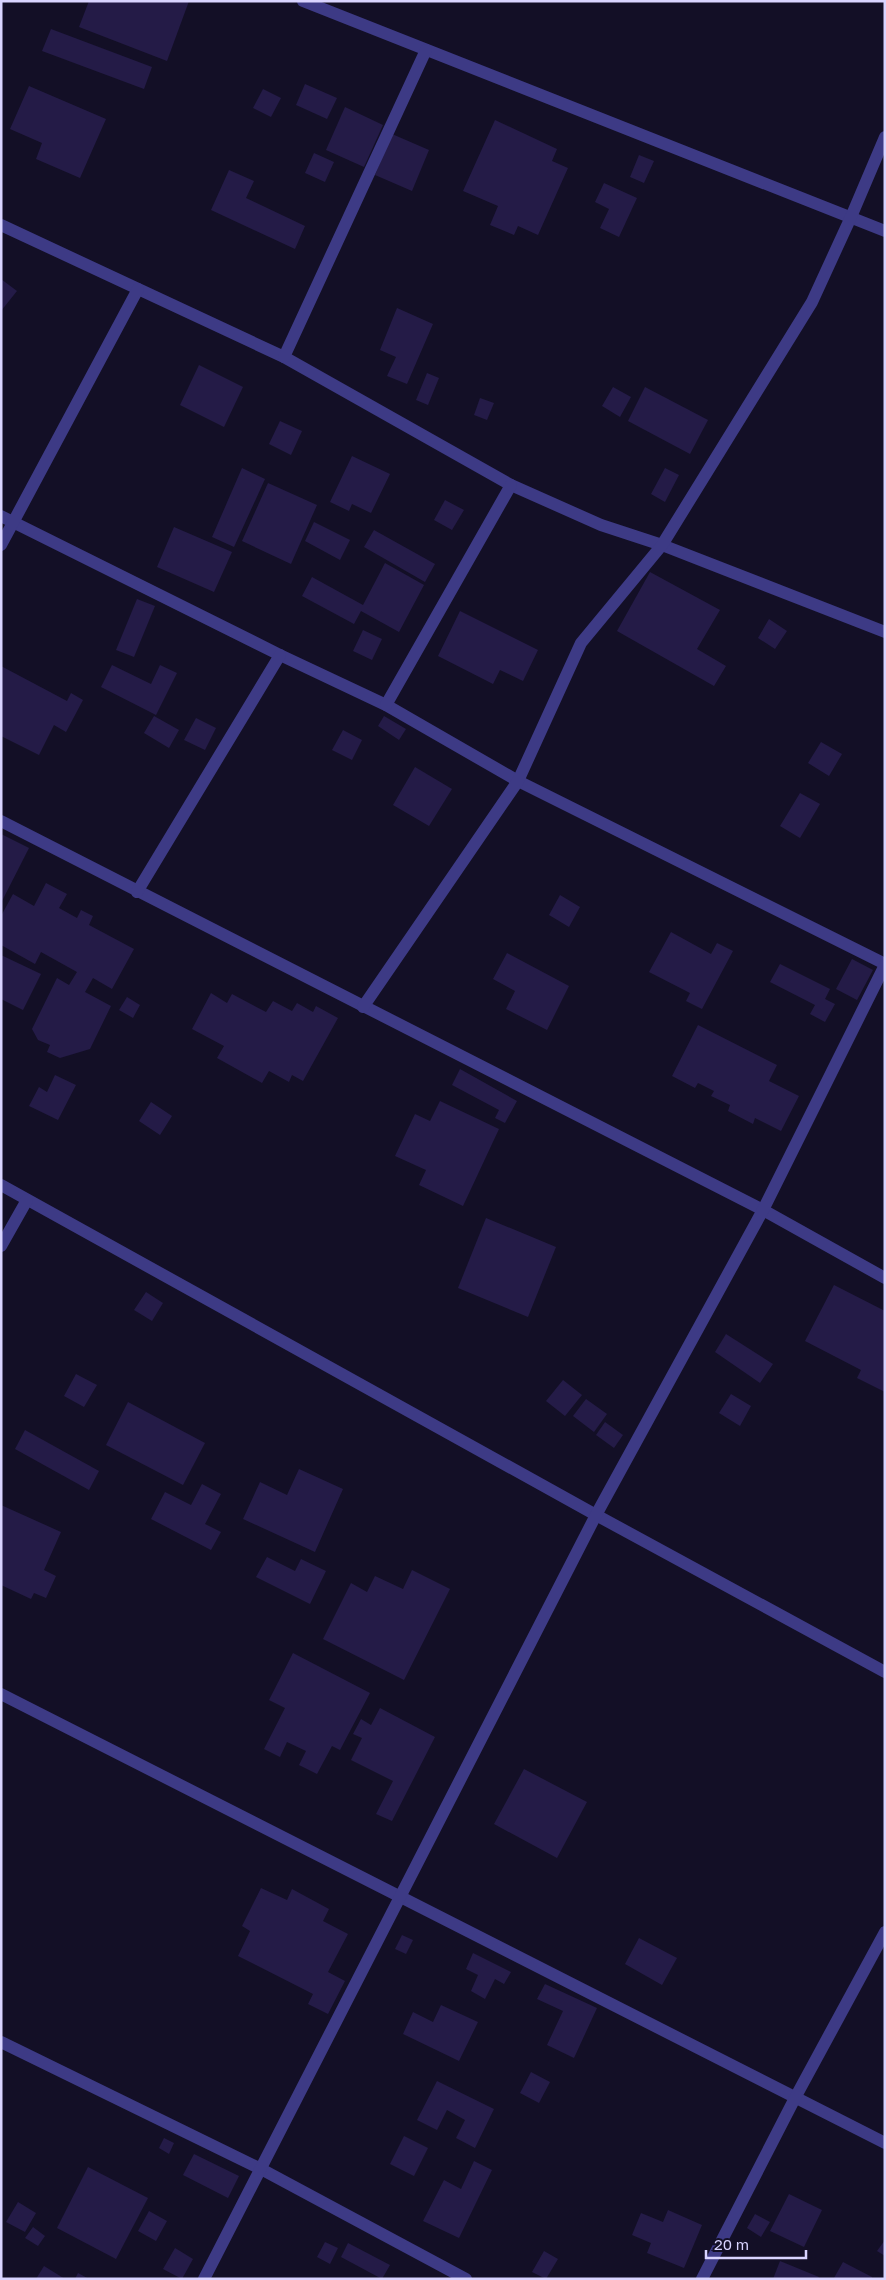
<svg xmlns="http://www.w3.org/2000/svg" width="886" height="2280" font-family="'Golos Text',sans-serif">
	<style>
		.building { fill: #241b47 }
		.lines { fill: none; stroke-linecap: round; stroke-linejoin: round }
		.street { stroke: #3d3a85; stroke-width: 12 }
	</style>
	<rect width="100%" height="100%" fill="#130f26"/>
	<g class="building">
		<path d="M89,1H189L167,61L79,27Z"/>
		<path d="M51,29L152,67L144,89L42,51Z"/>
		<path d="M305,84L337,98L327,119L296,105Z"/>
		<path d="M29,86L106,119L80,178L36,159L42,143L10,129Z"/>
		<path d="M263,89L281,98L271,117L253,108Z"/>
		<path d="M345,107L383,125L364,167L326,150Z"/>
		<path d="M495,120L557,149L552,161L568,168L538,235L518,226L514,235L490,225L498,206L463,191Z"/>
		<path d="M392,134L429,150L412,191L375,175Z"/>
		<path d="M314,153L334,162L325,182L305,173Z"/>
		<path d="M639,155L654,161L644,183L630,177Z"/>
		<path d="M229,170L254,181L246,198L305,226L295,249L211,210Z"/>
		<path d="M604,183L637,198L619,237L600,228L609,209L595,202Z"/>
		<path d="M1,279L17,291L1,311Z"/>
		<path d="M397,308L433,324L407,384L387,376L396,357L380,350Z"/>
		<path d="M199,365L243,387L224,427L180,405Z"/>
		<path d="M427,373L439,378L428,405L416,400Z"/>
		<path d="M613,387L631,397L620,417L602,406Z"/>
		<path d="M645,387L708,420L690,454L628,421Z"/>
		<path d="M480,398L494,403L487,420L474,415Z"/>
		<path d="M280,421L302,431L291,455L269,444Z"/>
		<path d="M352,456L390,474L371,513L352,504L349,511L330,502Z"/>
		<path d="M242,468L265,479L234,547L212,537Z"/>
		<path d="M665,468L679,475L665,502L651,494Z"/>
		<path d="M268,483L317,505L291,564L242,541Z"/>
		<path d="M445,500L464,510L452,530L434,520Z"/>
		<path d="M314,522L350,540L340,560L305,541Z"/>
		<path d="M174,527L232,552L214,592L157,567Z"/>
		<path d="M374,530L435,564L425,582L364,547Z"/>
		<path d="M385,563L424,585L399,632L361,611L354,624L302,596L312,577L363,605Z"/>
		<path d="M650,572L720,610L697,649L726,666L714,686L617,631Z"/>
		<path d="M137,599L155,606L134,657L116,650Z"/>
		<path d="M460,611L538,650L523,681L500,670L493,684L438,656Z"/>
		<path d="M769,619L787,631L775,649L758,638Z"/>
		<path d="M363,630L382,639L372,660L353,651Z"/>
		<path d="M112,665L151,684L160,665L177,673L156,715L101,687Z"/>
		<path d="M1,666L67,701L71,693L83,700L66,732L54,725L39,755L1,736Z"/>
		<path d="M154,716L179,730L169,748L144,733Z"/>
		<path d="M384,716L406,729L399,740L378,726Z"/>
		<path d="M196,718L216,728L205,750L184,740Z"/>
		<path d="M343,730L362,740L352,760L332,750Z"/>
		<path d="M821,742L842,754L829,776L808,763Z"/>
		<path d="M415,767L452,789L429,826L393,805Z"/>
		<path d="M800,793L820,804L800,838L780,826Z"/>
		<path d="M1,834L29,848L1,903Z"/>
		<path d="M46,883L67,894L59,908L77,918L81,910L93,916L89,925L134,949L112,989L93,978L85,992L111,1006L90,1049L60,1058L47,1052L50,1045L38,1040L32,1029L57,978L69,985L77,972L41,952L35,964L1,945V916L13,894L34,906Z"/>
		<path d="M560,895L580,907L569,927L549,915Z"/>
		<path d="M671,932L711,954L717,943L733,951L702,1009L686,1001L690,993L649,972Z"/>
		<path d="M507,953L569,986L547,1030L506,1009L515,991L493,979Z"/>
		<path d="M1,955L41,974L23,1010L1,999Z"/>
		<path d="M852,959L873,970L857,1000L836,989Z"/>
		<path d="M780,964L830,989L825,999L835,1004L825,1022L810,1014L815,1005L770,982Z"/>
		<path d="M211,993L227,1003L232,994L266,1012L273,1001L292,1011L297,1003L313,1012L316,1006L338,1018L303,1081L292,1075L289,1082L269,1071L262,1083L217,1058L224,1046L192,1029Z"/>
		<path d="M127,997L140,1005L133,1018L119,1010Z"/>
		<path d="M698,1025L777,1065L769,1081L799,1096L781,1131L755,1118L753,1124L728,1111L730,1105L711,1096L714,1091L698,1083L695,1088L672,1076Z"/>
		<path d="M460,1069L517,1101L505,1123L495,1118L499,1110L452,1085Z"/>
		<path d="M55,1075L76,1085L58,1120L29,1106L39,1087L47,1092Z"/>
		<path d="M440,1101L499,1129L463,1206L419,1185L426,1170L395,1156L415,1114L430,1121Z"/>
		<path d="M151,1102L172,1116L160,1135L139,1121Z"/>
		<path d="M486,1218L556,1247L528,1317L458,1288Z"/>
		<path d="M834,1285L885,1311V1392L857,1378L861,1370L805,1341Z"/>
		<path d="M146,1292L163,1303L152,1321L134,1310Z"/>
		<path d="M726,1334L773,1364L760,1383L715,1352Z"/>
		<path d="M76,1374L97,1385L84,1407L64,1396Z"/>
		<path d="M563,1380L582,1395L565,1416L546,1401Z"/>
		<path d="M731,1394L751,1406L740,1426L719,1413Z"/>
		<path d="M586,1399L607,1414L594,1432L573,1416Z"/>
		<path d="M128,1402L205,1443L183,1485L106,1445Z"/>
		<path d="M605,1422L623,1435L614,1448L596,1435Z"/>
		<path d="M25,1430L99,1471L89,1490L15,1449Z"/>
		<path d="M299,1469L343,1489L315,1552L243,1519L260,1482L287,1495Z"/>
		<path d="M202,1484L221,1494L205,1524L221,1532L211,1550L151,1519L165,1492L191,1505Z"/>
		<path d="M1,1505L61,1532L44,1570L56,1576L46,1598L34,1593L31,1599L1,1585Z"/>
		<path d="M267,1557L295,1571L301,1559L326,1571L310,1604L256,1577Z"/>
		<path d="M412,1570L450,1589L404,1680L323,1639L351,1583L367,1592L375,1576L403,1589Z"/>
		<path d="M293,1653L370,1693L340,1750L332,1746L317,1774L299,1765L306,1751L287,1742L280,1757L264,1749L285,1708L269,1700Z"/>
		<path d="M380,1708L435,1737L392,1821L376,1814L393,1781L351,1760L362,1738L353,1734L361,1719L371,1725Z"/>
		<path d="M524,1769L587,1802L557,1858L494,1824Z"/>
		<path d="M261,1888L287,1900L292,1889L329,1909L323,1921L348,1934L328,1972L345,1981L328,2014L308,2004L313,1994L238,1956L250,1931L242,1926Z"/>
		<path d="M402,1935L413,1940L406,1954L395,1949Z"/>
		<path d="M639,1938L677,1958L662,1985L625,1964Z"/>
		<path d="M473,1953L511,1972L504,1984L495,1979L485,1999L471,1991L478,1975L466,1969Z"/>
		<path d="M545,1984L597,2008L574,2058L547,2045L563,2011L537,1999Z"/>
		<path d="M441,2005L478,2022L459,2061L403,2034L413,2012L433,2022Z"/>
		<path d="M531,2072L550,2082L539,2103L520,2093Z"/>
		<path d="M437,2081L494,2109L475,2148L456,2138L465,2120L447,2110L437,2130L417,2120Z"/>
		<path d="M404,2136L428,2148L414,2176L390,2164Z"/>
		<path d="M164,2138L174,2143L169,2154L159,2148Z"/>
		<path d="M194,2154L239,2176L228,2198L183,2175Z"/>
		<path d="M474,2161L492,2170L459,2238L423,2221L444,2180L461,2189Z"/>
		<path d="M88,2167L148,2198L116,2259L57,2228Z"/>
		<path d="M789,2194L822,2210L804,2247L770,2231Z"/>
		<path d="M18,2202L36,2213L25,2232L6,2222Z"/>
		<path d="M668,2210L702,2225L684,2268L647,2253L651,2243L632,2235L641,2213L663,2222Z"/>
		<path d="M149,2211L167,2221L156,2241L138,2231Z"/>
		<path d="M755,2214L770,2222L761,2237L747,2228Z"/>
		<path d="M33,2227L45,2236L38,2246L25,2238Z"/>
		<path d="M885,2240V2256L877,2251Z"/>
		<path d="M325,2242L338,2248L330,2264L317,2257Z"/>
		<path d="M348,2243L390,2265L382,2279L341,2257Z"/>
		<path d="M175,2248L193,2259L182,2279L163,2269Z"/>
		<path d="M544,2251L558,2259L546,2279L532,2272Z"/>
		<path d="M780,2261L819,2277L818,2279H773Z"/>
		<path d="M843,2262L872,2277V2279L834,2278Z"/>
		<path d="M44,2266L65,2279H36Z"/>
		<path d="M78,2273L89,2279H75Z"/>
	</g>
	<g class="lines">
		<g class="street">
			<path d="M303,1L885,231"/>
			<path d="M1,225L284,357L511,485L601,525L662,545L885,632"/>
			<path d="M284,357L426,50"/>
			<path d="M1,516L280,655L386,705L518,781L885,964"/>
			<path d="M1,545L138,289"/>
			<path d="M386,705L511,485"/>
			<path d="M1,821L763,1210L885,1278"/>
			<path d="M137,892L280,655"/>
			<path d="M363,1007L518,781L581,643L662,545L812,302L851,217L885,137"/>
			<path d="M1,1185L596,1515L885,1672"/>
			<path d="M1,1246L27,1200"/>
			<path d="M1,1694L885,2143"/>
			<path d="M1,2042L261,2169L466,2279"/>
			<path d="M204,2279L596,1515L763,1210L885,965"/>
			<path d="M702,2279L795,2098L885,1932"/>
		</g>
	</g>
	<rect width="886" height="2280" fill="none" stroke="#d9d4ff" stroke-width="5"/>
	<path d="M706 2250v8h100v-8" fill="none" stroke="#d9d4ff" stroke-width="2.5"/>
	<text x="714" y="2250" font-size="15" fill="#d9d4ff" stroke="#130f26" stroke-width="4" paint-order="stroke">20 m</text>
</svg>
